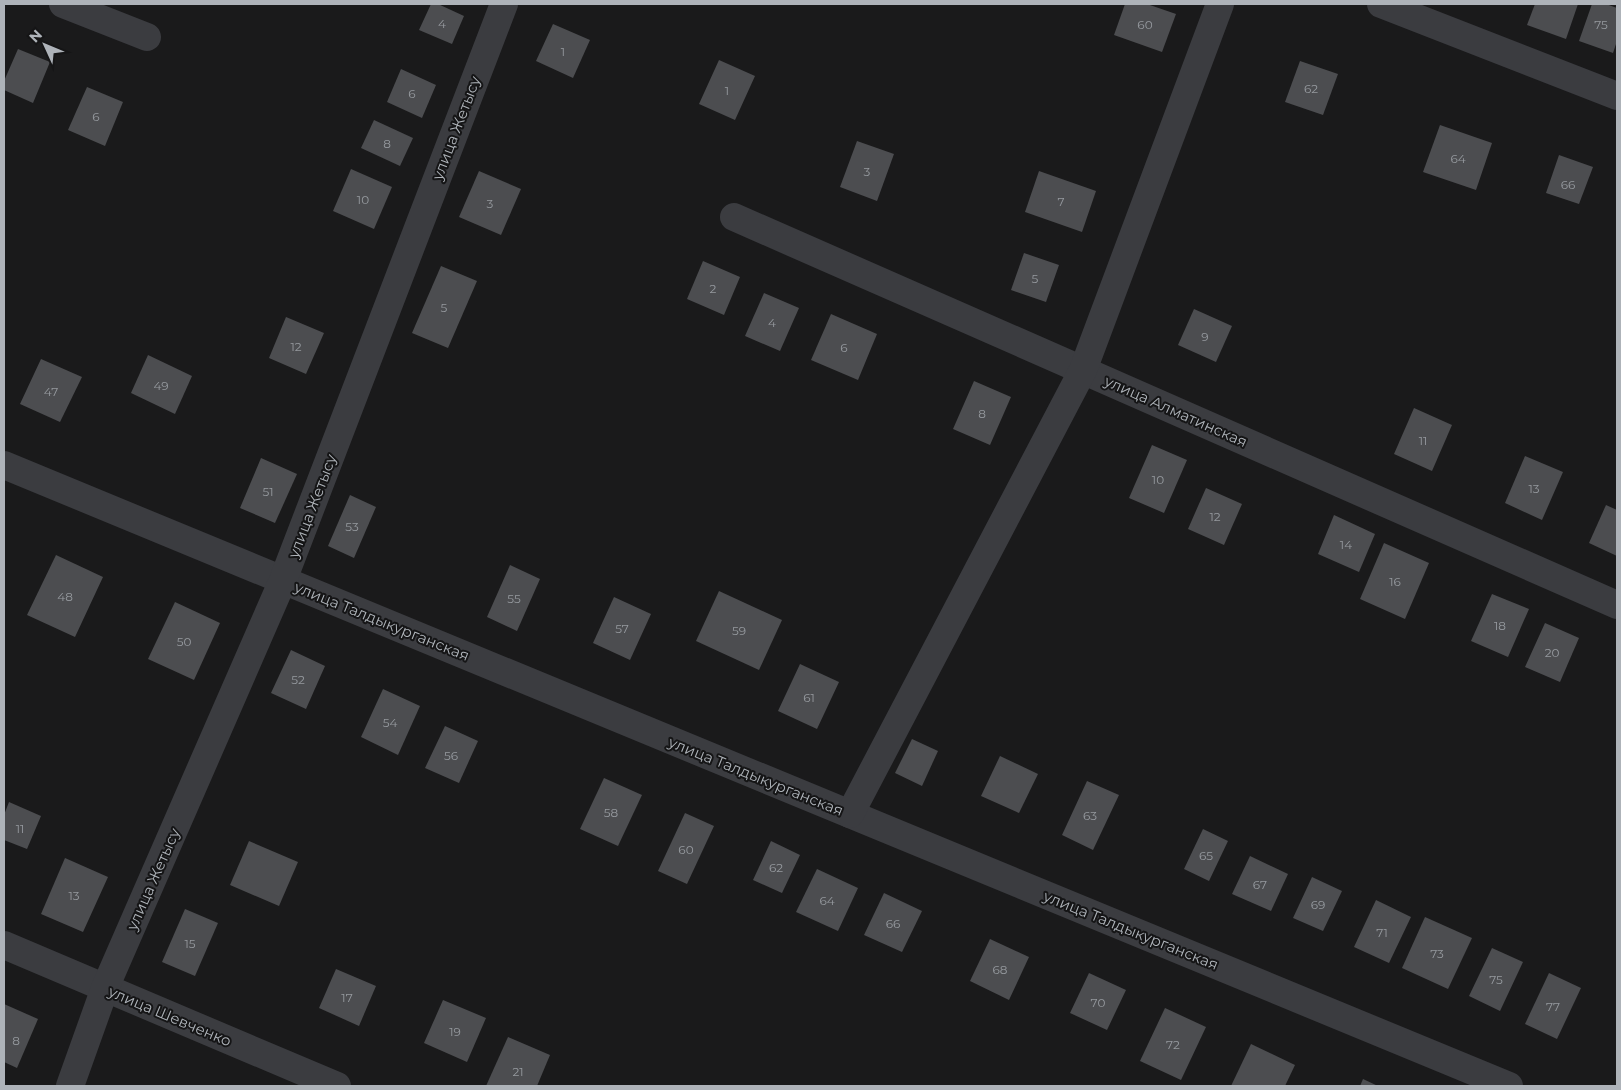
<svg xmlns="http://www.w3.org/2000/svg" width="1621" height="1090" font-family="Montserrat,sans-serif">
	<style>
		.building { fill: #4c4d50 }
		.lines { fill: none; stroke-linecap: round; stroke-linejoin: round }
		.street { stroke: #3b3c40; stroke-width: 28 }
		.labels { text-anchor: middle; dominant-baseline: central; stroke-width: 4; stroke-linejoin: round; paint-order: stroke }
		.number-label { font-size: 12px; fill: #969a9f }
		.street-label { font-size: 15px; fill: #aeb3b9; stroke: #151516 }
	</style>
	<rect width="100%" height="100%" fill="#1a1a1b"/>
	<g class="building">
		<path d="M431,4H438L464,16L452,44L419,30Z"/>
		<path d="M1125,4H1147L1176,14L1162,52L1114,35Z"/>
		<path d="M1535,4H1578L1566,39L1527,25Z"/>
		<path d="M1592,4H1606L1617,8V41L1613,53L1579,41Z"/>
		<path d="M553,24L590,40L573,78L536,61Z"/>
		<path d="M18,49L50,62L33,103L4,90V81Z"/>
		<path d="M719,60L755,76L735,120L699,104Z"/>
		<path d="M1300,61L1338,74L1323,115L1285,102Z"/>
		<path d="M401,69L436,85L422,118L387,102Z"/>
		<path d="M87,87L123,102L105,146L68,130Z"/>
		<path d="M374,120L413,138L400,166L361,148Z"/>
		<path d="M1440,125L1492,143L1476,190L1423,172Z"/>
		<path d="M857,141L894,154L877,201L840,187Z"/>
		<path d="M1559,155L1593,167L1579,204L1546,193Z"/>
		<path d="M351,169L392,187L374,229L333,211Z"/>
		<path d="M479,171L521,189L501,235L459,217Z"/>
		<path d="M1039,171L1096,191L1082,232L1025,212Z"/>
		<path d="M1024,253L1059,265L1046,302L1011,290Z"/>
		<path d="M703,261L740,277L724,315L687,299Z"/>
		<path d="M441,266L477,281L448,348L412,333Z"/>
		<path d="M764,293L799,308L780,351L745,336Z"/>
		<path d="M1194,309L1232,326L1216,362L1178,345Z"/>
		<path d="M831,314L877,334L858,380L811,360Z"/>
		<path d="M286,317L324,333L306,374L269,358Z"/>
		<path d="M148,355L192,376L175,414L131,393Z"/>
		<path d="M41,359L82,377L60,422L20,404Z"/>
		<path d="M974,381L1011,397L990,445L953,429Z"/>
		<path d="M1414,408L1452,425L1432,471L1394,454Z"/>
		<path d="M1152,445L1187,460L1164,513L1129,498Z"/>
		<path d="M1525,456L1563,472L1542,520L1505,503Z"/>
		<path d="M261,458L297,474L275,523L240,508Z"/>
		<path d="M1206,488L1242,504L1224,545L1188,529Z"/>
		<path d="M350,495L376,507L354,558L328,546Z"/>
		<path d="M1606,505L1617,510V556L1589,543Z"/>
		<path d="M1334,515L1375,534L1359,572L1318,554Z"/>
		<path d="M1384,543L1429,563L1405,619L1360,599Z"/>
		<path d="M56,555L103,577L75,637L27,615Z"/>
		<path d="M510,565L540,579L517,631L487,617Z"/>
		<path d="M719,591L782,620L759,670L696,641Z"/>
		<path d="M1492,594L1529,609L1508,657L1471,641Z"/>
		<path d="M614,597L651,614L630,660L593,643Z"/>
		<path d="M175,602L220,623L194,680L148,659Z"/>
		<path d="M1545,623L1579,638L1560,682L1525,667Z"/>
		<path d="M291,650L325,666L306,709L271,693Z"/>
		<path d="M800,664L839,682L817,729L778,711Z"/>
		<path d="M383,689L420,706L398,755L361,737Z"/>
		<path d="M445,726L478,741L459,783L425,768Z"/>
		<path d="M912,739L938,751L922,786L895,773Z"/>
		<path d="M1000,756L1038,774L1019,813L981,796Z"/>
		<path d="M604,778L642,795L618,846L580,829Z"/>
		<path d="M1087,781L1119,795L1093,850L1062,835Z"/>
		<path d="M9,802L41,816L27,849L4,840V815Z"/>
		<path d="M685,813L714,826L687,884L658,871Z"/>
		<path d="M1203,829L1228,841L1209,881L1184,869Z"/>
		<path d="M249,841L298,862L279,906L230,885Z"/>
		<path d="M771,841L800,855L782,893L753,880Z"/>
		<path d="M1250,856L1288,874L1271,911L1232,894Z"/>
		<path d="M65,858L108,877L83,932L41,914Z"/>
		<path d="M817,869L858,888L838,931L796,912Z"/>
		<path d="M1312,877L1342,891L1323,931L1293,918Z"/>
		<path d="M884,893L922,911L902,952L864,935Z"/>
		<path d="M1376,900L1411,917L1389,963L1354,947Z"/>
		<path d="M185,909L218,923L195,976L162,962Z"/>
		<path d="M1425,917L1472,938L1448,989L1402,968Z"/>
		<path d="M990,939L1029,957L1009,1000L970,981Z"/>
		<path d="M1492,948L1523,962L1500,1011L1469,996Z"/>
		<path d="M336,969L376,986L359,1026L319,1008Z"/>
		<path d="M1089,973L1126,990L1107,1030L1070,1013Z"/>
		<path d="M1549,973L1581,988L1557,1039L1525,1024Z"/>
		<path d="M443,1000L486,1018L467,1062L424,1043Z"/>
		<path d="M4,1004L38,1019L17,1068L4,1062Z"/>
		<path d="M1165,1008L1206,1027L1181,1080L1140,1061Z"/>
		<path d="M508,1037L550,1055L537,1086H486Z"/>
		<path d="M1251,1044L1295,1065L1285,1086H1231Z"/>
		<path d="M1363,1079L1378,1086H1360Z"/>
	</g>
	<g class="lines">
		<g class="street">
			<path d="M63,4L147,37"/>
			<path d="M1381,4L1617,96"/>
			<path d="M734,217L1617,605"/>
			<path d="M4,465L1509,1086"/>
			<path d="M850,814L1083,370L1220,4"/>
			<path d="M4,945L337,1086"/>
			<path d="M70,1086L105,988L283,580L504,4"/>
		</g>
	</g>
	<g class="labels">
		<g class="number-label">
			<text x="442" y="23">4</text>
			<text x="1145" y="24">60</text>
			<text x="1601" y="24">75</text>
			<text x="563" y="51">1</text>
			<text x="1311" y="88">62</text>
			<text x="727" y="90">1</text>
			<text x="412" y="93">6</text>
			<text x="96" y="116">6</text>
			<text x="387" y="143">8</text>
			<text x="1458" y="158">64</text>
			<text x="867" y="171">3</text>
			<text x="1568" y="184">66</text>
			<text x="363" y="199">10</text>
			<text x="1061" y="201">7</text>
			<text x="490" y="203">3</text>
			<text x="1035" y="278">5</text>
			<text x="713" y="288">2</text>
			<text x="444" y="307">5</text>
			<text x="772" y="322">4</text>
			<text x="1205" y="336">9</text>
			<text x="296" y="346">12</text>
			<text x="844" y="347">6</text>
			<text x="161" y="385">49</text>
			<text x="51" y="391">47</text>
			<text x="982" y="413">8</text>
			<text x="1423" y="440">11</text>
			<text x="1158" y="479">10</text>
			<text x="1534" y="488">13</text>
			<text x="268" y="491">51</text>
			<text x="1215" y="516">12</text>
			<text x="352" y="526">53</text>
			<text x="1346" y="544">14</text>
			<text x="1395" y="581">16</text>
			<text x="65" y="596">48</text>
			<text x="514" y="598">55</text>
			<text x="1500" y="625">18</text>
			<text x="622" y="628">57</text>
			<text x="739" y="630">59</text>
			<text x="184" y="641">50</text>
			<text x="1552" y="652">20</text>
			<text x="298" y="679">52</text>
			<text x="809" y="697">61</text>
			<text x="390" y="722">54</text>
			<text x="451" y="755">56</text>
			<text x="611" y="812">58</text>
			<text x="1090" y="815">63</text>
			<text x="20" y="828">11</text>
			<text x="686" y="849">60</text>
			<text x="1206" y="855">65</text>
			<text x="776" y="867">62</text>
			<text x="1260" y="884">67</text>
			<text x="74" y="895">13</text>
			<text x="827" y="900">64</text>
			<text x="1318" y="904">69</text>
			<text x="893" y="923">66</text>
			<text x="1382" y="932">71</text>
			<text x="190" y="943">15</text>
			<text x="1437" y="953">73</text>
			<text x="1000" y="969">68</text>
			<text x="1496" y="979">75</text>
			<text x="347" y="997">17</text>
			<text x="1098" y="1002">70</text>
			<text x="1553" y="1006">77</text>
			<text x="455" y="1031">19</text>
			<text x="16" y="1040">8</text>
			<text x="1173" y="1044">72</text>
			<text x="518" y="1071">21</text>
		</g>
		<g class="street-label">
			<text transform="translate(456 128) rotate(-69)">улица Жетысу</text>
			<text transform="translate(1176 411) rotate(24)">улица Алматинская</text>
			<text transform="translate(312 506) rotate(-69)">улица Жетысу</text>
			<text transform="translate(382 621) rotate(22)">улица Талдыкурганская</text>
			<text transform="translate(756 776) rotate(22)">улица Талдыкурганская</text>
			<text transform="translate(153 879) rotate(-66)">улица Жетысу</text>
			<text transform="translate(1131 930) rotate(22)">улица Талдыкурганская</text>
			<text transform="translate(170 1016) rotate(23)">улица Шевченко</text>
		</g>
	</g>
	<rect width="1621" height="1090" fill="none" stroke="#aeb3b9" stroke-width="10"/>
	<g transform="translate(45 45) rotate(314)" stroke="#151516" stroke-width="4" paint-order="stroke">
	<path d="M0-4L9 19L0 12L-9 19Z" fill="#aeb3b9"/>
	<text y="-8" font-size="14" font-weight="bold" text-anchor="middle" fill="#aeb3b9">N</text>
	</g>
</svg>
